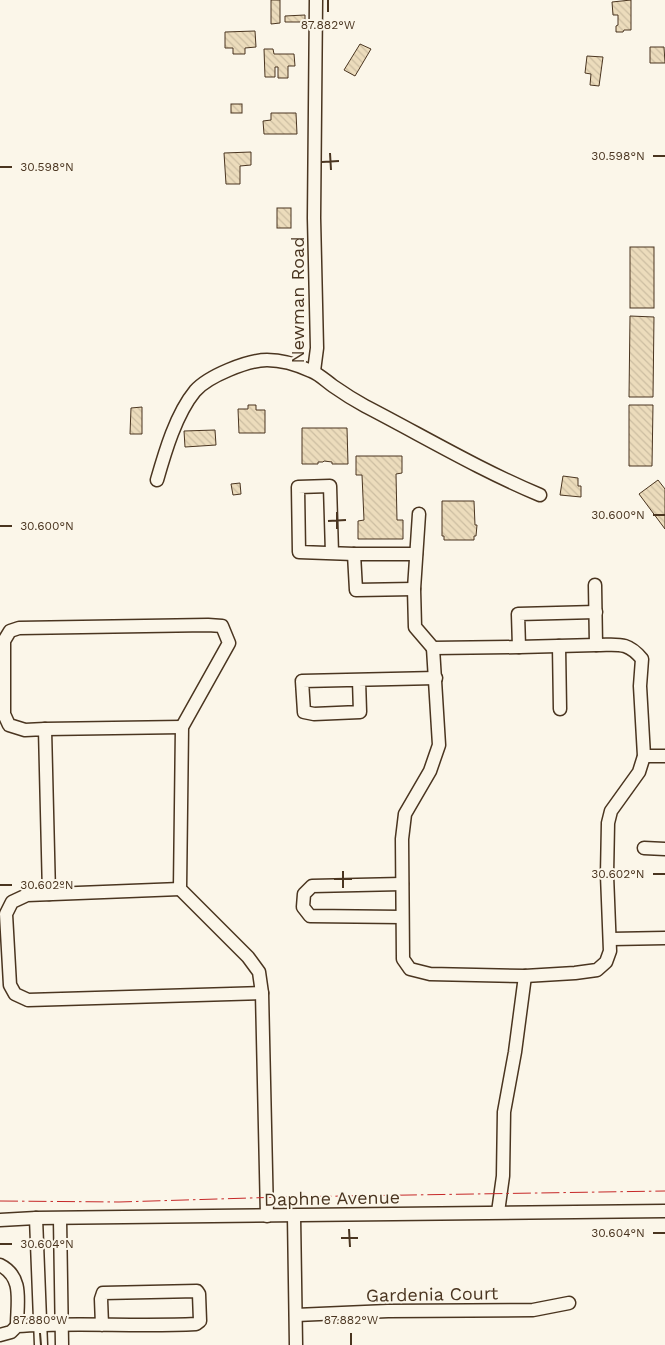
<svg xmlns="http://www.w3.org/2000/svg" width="665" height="1345" font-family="'Work Sans',sans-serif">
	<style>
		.building { fill: url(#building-back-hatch); stroke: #4a3520 }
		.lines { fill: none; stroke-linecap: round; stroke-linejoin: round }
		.minor-casing { stroke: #4a3520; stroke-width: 15 }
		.minor { stroke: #fbf6e9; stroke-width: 12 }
		.power { stroke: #c62828; stroke-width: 1; stroke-dasharray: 18 4 2.5 4; stroke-linecap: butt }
		.ticks { fill: none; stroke: #4a3520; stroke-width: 2 }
		.labels { text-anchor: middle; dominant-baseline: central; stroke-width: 4; stroke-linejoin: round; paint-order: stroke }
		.street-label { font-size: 18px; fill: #4a3520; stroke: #fbf6e9 }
		.ticks-label { font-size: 12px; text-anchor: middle; fill: #4a3520; stroke: #fbf6e9; stroke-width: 4; stroke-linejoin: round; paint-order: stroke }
	</style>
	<defs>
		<pattern id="building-back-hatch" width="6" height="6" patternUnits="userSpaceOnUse" patternTransform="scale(1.25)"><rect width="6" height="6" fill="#ecdcbc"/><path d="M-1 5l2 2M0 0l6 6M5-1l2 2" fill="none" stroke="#ccbda1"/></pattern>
	</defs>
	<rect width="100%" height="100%" fill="#fbf6e9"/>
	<g class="building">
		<path d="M271,0H280V23L271,24Z"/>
		<path d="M631,0V30H624L623,32H616V26L618,25V15H613L612,2Z"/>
		<path d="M305,15V22H285V16Z"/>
		<path d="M255,31L256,47L245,48V54H233V48H225V32Z"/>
		<path d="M360,44L371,49L355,76L344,70Z"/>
		<path d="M650,47H664L665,63H650Z"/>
		<path d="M264,49H273L274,54H294L295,66H288V78H278V67H275V77H265Z"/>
		<path d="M587,56L603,57L599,86L590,85L591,74L585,73Z"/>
		<rect x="231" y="104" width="11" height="9"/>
		<path d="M271,113H296L297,134H264L263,121L271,120Z"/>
		<path d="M251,152V165L240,166V184H226L224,153Z"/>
		<rect x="277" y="208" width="14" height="20"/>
		<rect x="630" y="247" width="24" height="61"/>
		<path d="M630,316L654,317L653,397H629Z"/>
		<path d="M248,405H256V410H265V433H239L238,409H248Z"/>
		<path d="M629,405H653L652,466H629Z"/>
		<path d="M142,407V434H130L131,408Z"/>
		<path d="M302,428H347L348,464H332V462L324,461L323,462H318V464H302Z"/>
		<path d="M215,430L216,445L185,447L184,431Z"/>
		<path d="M356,456H402V473L396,474L397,520H403V539H358V521L364,520L362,475H356Z"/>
		<path d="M563,476L578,478V486H581V497L560,495Z"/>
		<path d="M658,480L665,489V529L639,494Z"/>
		<path d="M240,483L241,494L233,495L231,484Z"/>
		<path d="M442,501H474L475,525H477L476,536H474V540H444V536H442Z"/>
	</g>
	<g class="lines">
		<defs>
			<g id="minor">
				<path d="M314,371L317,348L314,218L316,0"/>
				<path d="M157,480C165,452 176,414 195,391C208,376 248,360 267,360C281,360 298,365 311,371C319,374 326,381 333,386C343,393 354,400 365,406C423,436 480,470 540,495"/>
				<path d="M419,514L414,589L415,627L433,648L519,647L518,614L596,612"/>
				<path d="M332,553L330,486L298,487L299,552L354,554"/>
				<path d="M414,589L356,590L354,554H416"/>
				<path d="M559,646L560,709"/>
				<path d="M519,647L596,645"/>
				<path d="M433,648L439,745L430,771L405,814L402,839L403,959L410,969L430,974L525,976L575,973L597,970L606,962L610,951L607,875L608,823L611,811L639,772L644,756L640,686L642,659C627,641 618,645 596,645L595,585"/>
				<path d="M359,680L360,712L314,714L304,712L302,681L436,678"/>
				<path d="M45,729L182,727"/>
				<path d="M644,756H665"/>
				<path d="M644,848L665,849"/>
				<path d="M402,884L312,886L304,894L303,907L310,916L402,917"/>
				<path d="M180,889L27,895L12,902L6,914L10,985L15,994L28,1000L262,993"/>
				<path d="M49,894L45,729L25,730L9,725L4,714V641L10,631L19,628L208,625L222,626L229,643L182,727L180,889L248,957L259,972L262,993L267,1216"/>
				<path d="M611,939L665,938"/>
				<path d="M498,1212L503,1176L504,1112L515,1052L525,976"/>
				<path d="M294,1216L296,1345"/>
				<path d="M36,1218L41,1345"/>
				<path d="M60,1219L62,1345"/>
				<path d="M0,1220L36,1218L665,1211"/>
				<path d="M0,1265C24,1277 17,1302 17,1326"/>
				<path d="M296,1315L388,1311L533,1310L569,1303"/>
				<path d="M0,1335L11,1332L17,1326C77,1322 137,1327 196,1324L200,1321L199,1294L197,1291L103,1293L101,1299L102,1325"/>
			</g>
		</defs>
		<use href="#minor" class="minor-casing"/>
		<use href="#minor" class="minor"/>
		<path class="power" d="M0,1201L119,1202L283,1197L665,1191"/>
	</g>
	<path class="ticks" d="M328,0V12M330,153L331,170M653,156H665M322,162L339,161M0,167H12M337,512V529M653,515H665M328,521L346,520M0,526H12M343,871V888M653,874H665M334,879H352M0,885H12M349,1229L350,1247M653,1233H665M341,1238H358M0,1244H12M40,1333L41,1345M351,1333V1345"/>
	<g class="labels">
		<g class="street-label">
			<text transform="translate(297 300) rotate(-90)">Newman Road</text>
			<text transform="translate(332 1198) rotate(-1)">Daphne Avenue</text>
			<text transform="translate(432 1294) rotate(-1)">Gardenia Court</text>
		</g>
	</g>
	<g class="ticks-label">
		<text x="328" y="29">87.882°W</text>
		<text x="618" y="160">30.598°N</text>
		<text x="47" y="171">30.598°N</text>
		<text x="618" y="519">30.600°N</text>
		<text x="47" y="530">30.600°N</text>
		<text x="618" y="878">30.602°N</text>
		<text x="47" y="889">30.602°N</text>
		<text x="618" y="1237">30.604°N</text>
		<text x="47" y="1248">30.604°N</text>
		<text x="40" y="1324">87.880°W</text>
		<text x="351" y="1324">87.882°W</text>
	</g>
</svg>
